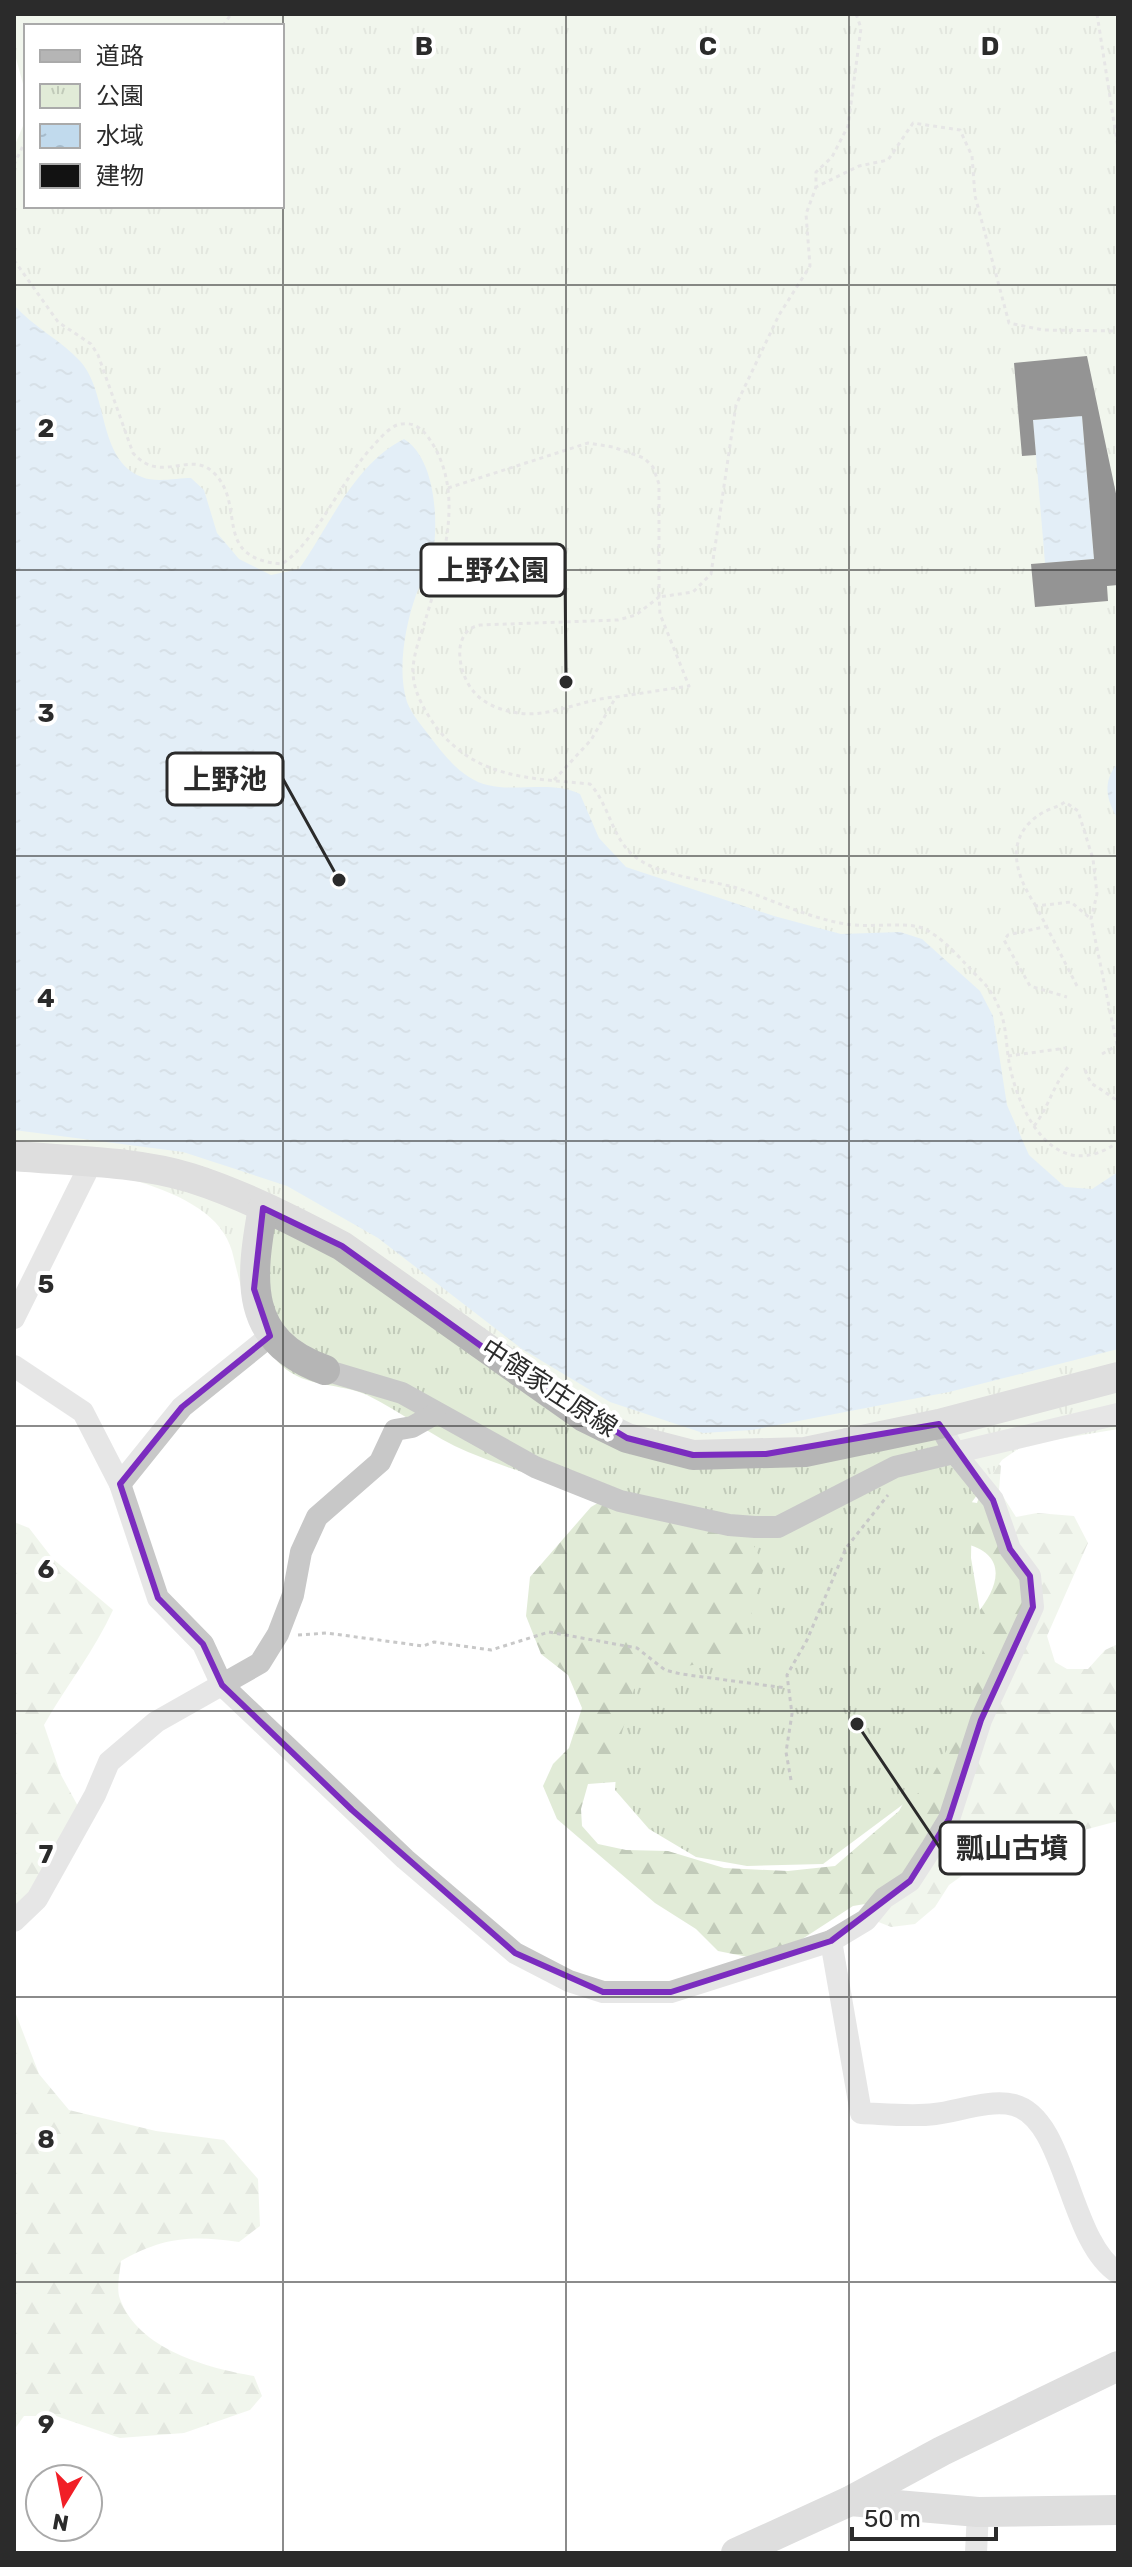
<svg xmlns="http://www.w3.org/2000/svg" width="1132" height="2567" font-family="Rubik,'Noto Sans JP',sans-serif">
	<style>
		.forest { fill: url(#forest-firs) }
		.park { fill: url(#park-tufts) }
		.water { fill: url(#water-ripples) }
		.building { fill: #121212 }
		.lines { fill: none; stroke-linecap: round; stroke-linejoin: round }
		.path { stroke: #c8c8c8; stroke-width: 3; stroke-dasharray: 4 4; stroke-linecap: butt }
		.street { stroke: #c8c8c8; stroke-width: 22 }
		.secondary { stroke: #b5b5b5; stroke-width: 30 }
		.marked { fill: none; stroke: #7b2cbf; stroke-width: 6; stroke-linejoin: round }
		.grid { fill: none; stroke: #2b2b2b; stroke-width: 2; stroke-opacity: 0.55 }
		.labels { text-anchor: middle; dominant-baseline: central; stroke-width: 8; stroke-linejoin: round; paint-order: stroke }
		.street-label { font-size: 26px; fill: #2b2b2b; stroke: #fff }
		.grid-label { font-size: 26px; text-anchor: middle; font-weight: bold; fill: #2b2b2b; stroke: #fff; stroke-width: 8; stroke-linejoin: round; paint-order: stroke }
		.leader { fill: none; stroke: #2b2b2b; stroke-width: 3 }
		.callout-dot { fill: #2b2b2b; stroke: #fff; stroke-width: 3 }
		.callout { fill: #fff; stroke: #2b2b2b; stroke-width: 3 }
		.callout-label { font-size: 28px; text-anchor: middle; font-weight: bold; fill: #2b2b2b }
	</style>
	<defs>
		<pattern id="forest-firs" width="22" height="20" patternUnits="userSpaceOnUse" patternTransform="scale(2)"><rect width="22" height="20" fill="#e1ebd7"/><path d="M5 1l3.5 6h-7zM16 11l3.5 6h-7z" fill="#c1cab9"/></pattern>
		<pattern id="park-tufts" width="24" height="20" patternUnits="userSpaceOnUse" patternTransform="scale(2)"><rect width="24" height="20" fill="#e1ebd7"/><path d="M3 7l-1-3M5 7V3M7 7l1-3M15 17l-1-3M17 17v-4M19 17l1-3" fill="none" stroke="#c1cab9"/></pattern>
		<pattern id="water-ripples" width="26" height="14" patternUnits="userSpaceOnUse" patternTransform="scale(2)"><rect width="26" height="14" fill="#c1daed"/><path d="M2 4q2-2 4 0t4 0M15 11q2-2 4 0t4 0" fill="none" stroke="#a6bbcb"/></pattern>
	</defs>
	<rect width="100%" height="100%" fill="#fff"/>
	<g class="forest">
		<path d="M992,1458L1001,1466L999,1490L1016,1517L1037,1513L1074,1516L1088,1543L1047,1636L1055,1662L1067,1669H1088L1105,1650L1118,1644V1821L1084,1830L1052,1829L990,1875H963L949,1885L935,1907L915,1924L891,1927L876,1921L865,1904L853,1906L793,1945L753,1958L718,1951L696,1929L655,1903L557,1819L543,1786L553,1764L569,1748L582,1708L568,1675L541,1654L526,1616L530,1577L591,1507L625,1487L763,1541L772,1577L749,1652L628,1781L588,1784L581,1809L582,1826L598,1844L626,1850L668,1851L724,1868L788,1871L835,1866L899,1811L918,1777L976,1615C1000,1586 1009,1553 962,1543L964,1501L977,1503Z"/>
		<path d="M14,1522L29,1528L53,1559L113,1610C95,1650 66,1686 44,1725L61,1775L79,1808L14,1931Z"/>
		<path d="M14,2009L39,2074L69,2110L156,2131L224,2140L258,2179L260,2226L239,2242C192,2235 163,2237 121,2261C120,2272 116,2289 120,2299C138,2349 207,2368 254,2376L262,2396L250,2410L184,2433L120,2438L56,2416H24L14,2430Z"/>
	</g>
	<path class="park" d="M14,14H1118V1429L1024,1445L1002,1460L972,1502L971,1558L985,1641L968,1713L925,1788L823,1864L747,1866L696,1857L649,1829L615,1790L618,1747L634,1689L682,1667L740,1656L764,1567L747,1531C653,1508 557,1489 468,1452C432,1437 402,1412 367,1395C341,1383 306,1388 282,1366C251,1336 242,1291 232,1251C214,1182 74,1166 14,1159V147L26,119V206H282V26H26V95L14,51Z"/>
	<g class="water">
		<path d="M14,305C33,327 61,340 80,361C109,393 97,460 142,477C155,483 177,478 191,478L204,490L217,533L239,559L271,575L299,569C331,524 353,465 404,439C438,460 440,532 430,568C427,578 419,585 416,595C405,626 397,671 407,702C412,715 423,727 431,738C441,751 454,768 469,777C502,799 546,777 580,794L599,838L626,867L774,916L841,934L900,932L922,939L980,991L993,1016L1007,1105L1029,1155L1065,1187L1092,1189L1118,1172V1349L949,1392L752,1430L703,1433L610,1402L522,1349L378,1238L287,1186L183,1152L14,1130Z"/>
		<path d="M1082,416L1094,559L1045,563L1033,420Z"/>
		<path d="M1118,763V819C1106,800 1102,781 1118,763Z"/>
	</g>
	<path class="building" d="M1087,356L1118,503V585L1107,586L1108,601L1035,607L1031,564L1094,559L1082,416L1033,420L1036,455L1022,456L1014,363Z"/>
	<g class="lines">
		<g class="path">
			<path d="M856,14L861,28L848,126L832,157L816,172V187L859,166L888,160L913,123L960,130L972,156L975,196L1009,323L1043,330L1118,331"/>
			<path d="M1097,14L1118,148"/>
			<path d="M223,26L231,14"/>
			<path d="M14,165L26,139"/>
			<path d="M14,260L58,322L91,344L98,355L133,453C161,485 189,450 213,472C248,505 210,558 282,564C317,541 342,478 374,445C380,438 389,428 397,425C410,421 420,426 428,437C467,491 443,561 426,618C421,635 413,654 413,671C413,692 425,711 436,727C477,779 529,778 590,784C611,807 611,840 638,859C666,878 706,879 737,888C773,900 808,918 846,924C868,928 899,922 919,927C940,933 963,962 978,977C989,987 996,999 1001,1013C1007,1030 1006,1049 1010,1067C1021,1119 1058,1185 1118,1142"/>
			<path d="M448,488L588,443L613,447L644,458L653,467L659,484V597L693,592L711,574L736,405L779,315L810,266L806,214L816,187"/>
			<path d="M441,573L559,582"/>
			<path d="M554,780L591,740L616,697L689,686L660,614L659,597L636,615L618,620L480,625C450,631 458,674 474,692C483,703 498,709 512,712C548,720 581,699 616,697"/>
			<path d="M1036,906C1015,875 1003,837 1042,813C1049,809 1058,807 1065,802L1078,811L1093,859L1097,894L1091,919L1117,1045"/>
			<path d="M1048,926L1008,935L1004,940L1030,986L1067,997"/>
			<path d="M1077,986L1036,906L1071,902L1091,919"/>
			<path d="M1102,1054L1116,1046"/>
			<path d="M1008,1056L1066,1048"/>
			<path d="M1085,1070L1091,1083L1118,1101"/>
			<path d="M1034,1126C1049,1107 1053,1085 1069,1066"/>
			<path d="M298,1635L327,1633L423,1646L434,1642L491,1650L549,1632L637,1648L665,1670L681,1674L786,1688"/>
			<path d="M791,1780L786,1752L792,1714L787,1675L807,1640L846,1548L888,1495"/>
		</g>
		<g class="street">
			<path d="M14,1318L91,1163"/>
			<path d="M14,1366L83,1412L120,1484L158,1598L203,1644L222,1685L405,1859L515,1953L569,1981L603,1992H671L831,1941L866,1920L884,1898L910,1881L932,1847L949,1819L981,1720L1033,1607L1030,1576L1010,1549L993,1500L955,1453L939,1424"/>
			<path d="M325,1370L402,1393L535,1467L620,1501L729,1525L755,1527H778L895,1467L1118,1414"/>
			<path d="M120,1484L182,1407L270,1336"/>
			<path d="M14,1921L37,1899L95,1795L109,1762L156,1722L260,1663L278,1634L293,1595L301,1552L317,1517L380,1462L395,1430L412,1427L435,1414"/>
			<path d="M831,1941L861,2113C885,2114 912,2117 935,2114C959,2111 990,2099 1014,2105C1067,2119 1068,2241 1118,2273"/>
			<path d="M976,2553L978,2512"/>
		</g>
		<g class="secondary">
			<path d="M14,1156C72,1161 135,1161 191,1178C242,1194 294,1221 342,1246L584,1417L627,1438L693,1455L805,1452L939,1424L1118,1377"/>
			<path d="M263,1208C250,1280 243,1341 325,1370"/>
			<path d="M850,2501L978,2512L1118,2510"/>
			<path d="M736,2553L850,2501L942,2451L1118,2366"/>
		</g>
	</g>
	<path d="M0 0H1132V2567H0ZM263,1208L342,1246L520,1374L627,1438L693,1455L766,1454L939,1424L993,1500L1010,1549L1030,1576L1033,1607L981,1720L949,1819L910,1881L831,1941L671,1992H603L515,1953L352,1810L222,1685L203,1644L158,1598L120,1484L182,1407L270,1336L254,1289Z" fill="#fff" fill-opacity=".55" fill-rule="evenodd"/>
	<path class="marked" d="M263,1208L342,1246L520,1374L627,1438L693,1455L766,1454L939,1424L993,1500L1010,1549L1030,1576L1033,1607L981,1720L949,1819L910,1881L831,1941L671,1992H603L515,1953L352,1810L222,1685L203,1644L158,1598L120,1484L182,1407L270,1336L254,1289Z"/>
	<path class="grid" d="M283,14V2553M566,14V2553M849,14V2553M14,285H1118M14,570H1118M14,856H1118M14,1141H1118M14,1426H1118M14,1711H1118M14,1997H1118M14,2282H1118"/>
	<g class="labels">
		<g class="street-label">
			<text transform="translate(549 1388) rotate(33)">中領家庄原線</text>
		</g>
	</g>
	<g class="grid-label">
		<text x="424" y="55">B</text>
		<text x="708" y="55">C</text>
		<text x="990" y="55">D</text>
		<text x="46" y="437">2</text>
		<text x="46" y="722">3</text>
		<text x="46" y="1007">4</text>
		<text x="46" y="1293">5</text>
		<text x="46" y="1578">6</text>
		<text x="46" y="1863">7</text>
		<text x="46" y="2148">8</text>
		<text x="46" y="2433">9</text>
	</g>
	<path class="leader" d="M566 682L565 570M339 880L283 779M857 1724L940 1848"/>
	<g class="callout-dot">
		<circle cx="566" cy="682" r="8"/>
		<circle cx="339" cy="880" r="8"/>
		<circle cx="857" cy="1724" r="8"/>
	</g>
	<g class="callout">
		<rect x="421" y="544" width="144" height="52" rx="8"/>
		<rect x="167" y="753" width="116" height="52" rx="8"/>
		<rect x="940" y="1822" width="144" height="52" rx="8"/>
	</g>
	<g class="callout-label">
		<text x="493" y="580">上野公園</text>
		<text x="225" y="789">上野池</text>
		<text x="1012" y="1858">瓢山古墳</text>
	</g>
	<rect width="1132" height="2567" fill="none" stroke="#2b2b2b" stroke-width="32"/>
	<rect x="24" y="24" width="260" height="184" fill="#ffffff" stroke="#aaaaaa" stroke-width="2"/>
	<rect x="40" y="50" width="40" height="12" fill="#b5b5b5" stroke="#aaaaaa" stroke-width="2"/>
	<text x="96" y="64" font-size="24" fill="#2b2b2b">道路</text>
	<rect x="40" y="84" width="40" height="24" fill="url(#park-tufts)" stroke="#aaaaaa" stroke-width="2"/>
	<text x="96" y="104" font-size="24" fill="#2b2b2b">公園</text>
	<rect x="40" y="124" width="40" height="24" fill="url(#water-ripples)" stroke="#aaaaaa" stroke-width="2"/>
	<text x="96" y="144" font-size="24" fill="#2b2b2b">水域</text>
	<rect x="40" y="164" width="40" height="24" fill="#121212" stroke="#aaaaaa" stroke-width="2"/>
	<text x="96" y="184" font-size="24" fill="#2b2b2b">建物</text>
	<g transform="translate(64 2503) rotate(190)"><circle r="38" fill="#ffffff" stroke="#aaaaaa" stroke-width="2"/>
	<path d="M0-6L14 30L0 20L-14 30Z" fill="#f11f27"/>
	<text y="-12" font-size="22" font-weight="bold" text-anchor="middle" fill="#2b2b2b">N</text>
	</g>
	<path d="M852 2527v12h144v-12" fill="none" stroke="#2b2b2b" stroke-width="4"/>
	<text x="864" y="2527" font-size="24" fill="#2b2b2b" stroke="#ffffff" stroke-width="6" paint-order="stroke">50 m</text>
</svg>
